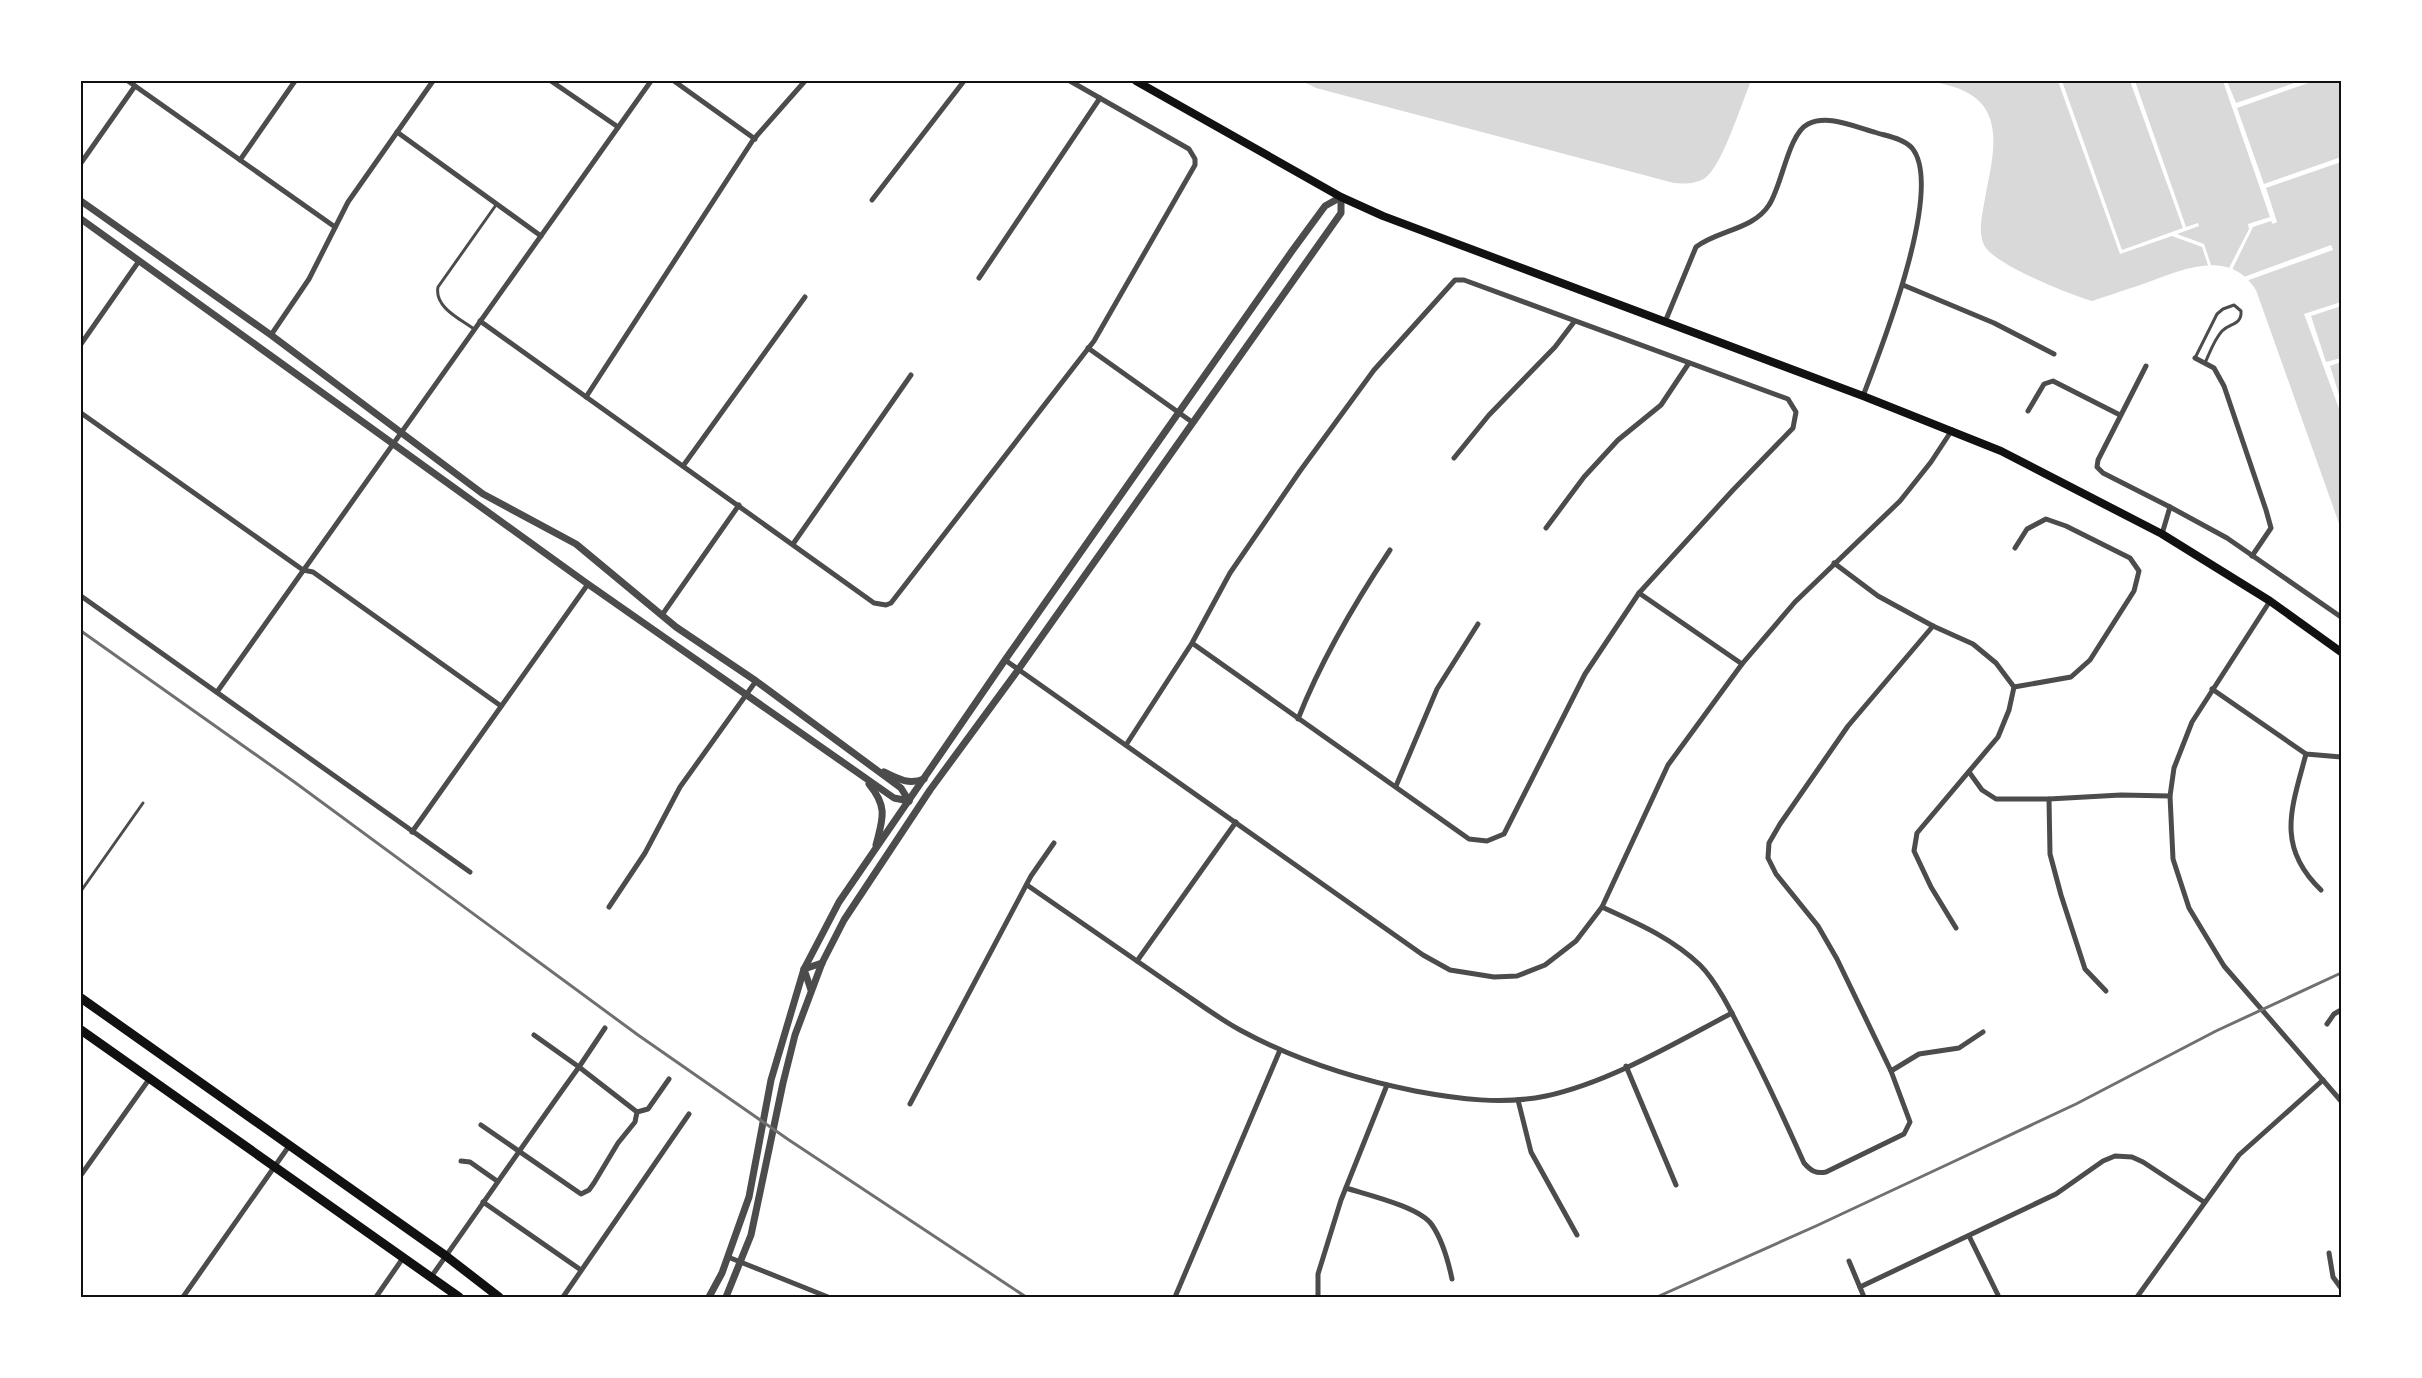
<svg xmlns="http://www.w3.org/2000/svg" width="2422" height="1378" font-family="'Zilla Slab',serif">
	<style>
		.water { fill: #d9d9d9 }
		.pier { fill: #fff }
		.lines { fill: none; stroke-linecap: round; stroke-linejoin: round }
		.service { stroke: #4c4c4c; stroke-width: 3 }
		.minor { stroke: #4c4c4c; stroke-width: 5 }
		.tertiary { stroke: #4c4c4c; stroke-width: 7 }
		.secondary { stroke: #111; stroke-width: 8 }
		.trunk { stroke: #111; stroke-width: 9 }
		.rail { stroke: #707070; stroke-width: 3 }
		.neatline { fill: none; stroke: #111; stroke-width: 2 }
	</style>
	<rect width="100%" height="100%" fill="#fff"/>
	<g class="water">
		<path d="M1302,81H1751C1742,102 1722,167 1705,178C1696,184 1684,184 1674,183L1316,88Z"/>
		<path d="M1931,81H2341V529L2256,290C2230,248 2183,269 2146,283C2128,289 2110,295 2092,301C2070,295 1993,264 1984,245C1978,232 1982,216 1984,204C1990,167 2009,113 1966,92C1956,86 1942,84 1931,81Z"/>
	</g>
	<g class="pier">
		<path d="M2058,81H2062L2122,250L2183,228L2130,81H2135L2186,227L2198,223L2199,226L2177,234L2204,244L2212,268H2209L2202,247L2172,236L2120,254Z"/>
		<path d="M2223,81H2227L2236,103L2300,81H2314L2237,108L2264,184L2341,157V162L2266,188L2277,222L2273,224L2271,221L2253,227L2231,272L2228,270L2249,229L2248,224L2270,217Z"/>
		<path d="M2331,245L2333,250L2246,281L2241,278Z"/>
		<path d="M2341,302V306L2311,316L2326,362L2341,358V362L2330,366L2341,401V414L2304,314Z"/>
	</g>
	<g class="lines">
		<g class="service">
			<path d="M474,329C460,319 434,307 438,287L496,205"/>
			<path d="M2195,358L2217,314L2223,309L2234,305L2241,311C2242,325 2230,323 2222,331C2214,340 2210,352 2205,363"/>
			<path d="M81,891L143,803"/>
		</g>
		<g class="minor">
			<path d="M128,81L335,227"/>
			<path d="M551,81L618,127"/>
			<path d="M674,81L755,139"/>
			<path d="M397,132L541,236"/>
			<path d="M240,160L295,81"/>
			<path d="M81,163L135,86"/>
			<path d="M872,200L964,81"/>
			<path d="M979,278L1100,98"/>
			<path d="M1903,285L1994,323L2054,354"/>
			<path d="M480,321L874,603L886,605L891,603L1094,341L1195,165V159L1189,149L1070,81"/>
			<path d="M1665,322L1696,247C1718,230 1753,230 1769,205C1782,186 1788,134 1808,124C1828,114 1855,127 1874,132C1886,136 1903,138 1912,148C1945,188 1881,349 1863,396"/>
			<path d="M271,335L309,279L348,202L433,81"/>
			<path d="M81,344L139,261"/>
			<path d="M1088,348L1192,422"/>
			<path d="M2195,358L2214,368L2224,386L2266,510L2271,528L2252,556"/>
			<path d="M2146,366L2098,460L2097,467L2103,473L2170,507"/>
			<path d="M586,397L753,140L805,81"/>
			<path d="M2028,411L2044,384L2053,381L2120,415"/>
			<path d="M81,413L303,570L313,572L501,706"/>
			<path d="M1454,458L1489,415L1555,347L1574,322"/>
			<path d="M683,466L805,297"/>
			<path d="M1546,528L1584,477L1618,440L1661,405L1689,363"/>
			<path d="M2162,534L2170,507L2227,538L2341,617"/>
			<path d="M793,544L911,375"/>
			<path d="M1834,563L1878,596L1933,626L1973,644L1996,663L2014,687L2009,710L1998,737L1917,833L1914,851L1931,887L1956,928"/>
			<path d="M1639,593L1742,664"/>
			<path d="M81,596L470,872"/>
			<path d="M2270,601L2192,722L2174,768L2170,796L2173,859L2189,908L2224,966L2341,1101"/>
			<path d="M662,615L739,505"/>
			<path d="M1005,660L1423,955L1450,970L1494,977L1517,976L1545,965L1576,941L1602,907L1668,765L1742,664L1795,602L1900,501L1931,462L1952,430"/>
			<path d="M2014,687L2071,677L2090,660L2134,591L2139,571L2130,558L2066,526L2046,519L2027,529L2015,548"/>
			<path d="M2212,689L2306,754L2341,757"/>
			<path d="M217,692L651,81"/>
			<path d="M1298,719C1322,658 1354,604 1390,550"/>
			<path d="M1126,745L1192,643L1230,573L1300,471L1374,370L1455,280H1464L1788,399L1796,412L1793,428L1733,490L1639,593L1585,674L1504,834L1487,841L1469,839L1192,643"/>
			<path d="M2306,754C2292,807 2275,846 2321,890"/>
			<path d="M1969,772L1982,790L1996,799H2049L2121,795L2170,796"/>
			<path d="M1396,786L1437,689L1478,624"/>
			<path d="M2049,799L2050,854L2061,895L2085,969L2106,991"/>
			<path d="M412,832L588,584"/>
			<path d="M1027,885C1077,919 1126,954 1176,988C1197,1002 1218,1018 1240,1030C1295,1060 1355,1079 1415,1091C1458,1099 1503,1105 1546,1096C1610,1082 1675,1043 1732,1013"/>
			<path d="M609,907L645,853L680,787L756,681"/>
			<path d="M1602,907C1637,923 1672,938 1700,965C1716,981 1731,1011 1741,1031C1764,1075 1784,1118 1804,1163C1811,1171 1816,1174 1826,1172L1904,1134L1910,1122L1891,1071L1837,959L1818,926L1776,874L1768,858L1769,843L1780,824L1848,726L1933,626"/>
			<path d="M1137,961L1236,822"/>
			<path d="M2327,1024L2334,1014L2341,1010"/>
			<path d="M534,1035L579,1067L605,1028"/>
			<path d="M1626,1066L1676,1185"/>
			<path d="M1891,1071L1919,1054L1959,1048L1983,1032"/>
			<path d="M1518,1100L1531,1152L1577,1235"/>
			<path d="M910,1104L1031,876L1054,843"/>
			<path d="M637,1112L648,1109L669,1079"/>
			<path d="M461,1161L470,1162L497,1181"/>
			<path d="M81,1175L150,1078"/>
			<path d="M1346,1188C1368,1195 1420,1207 1432,1225C1443,1241 1448,1260 1452,1279"/>
			<path d="M483,1202L581,1270"/>
			<path d="M1969,1236L1998,1295"/>
			<path d="M2329,1253L2333,1277L2341,1288"/>
			<path d="M728,1257L828,1297"/>
			<path d="M1849,1261L1864,1297"/>
			<path d="M431,1277C481,1207 529,1136 579,1067L637,1112L635,1122L618,1143L594,1183L589,1190L581,1194L481,1125"/>
			<path d="M1860,1287L2056,1194L2103,1161L2115,1156L2132,1157L2143,1162L2204,1202"/>
			<path d="M183,1297L289,1146"/>
			<path d="M376,1297L403,1258"/>
			<path d="M563,1297L689,1114"/>
			<path d="M1175,1297L1280,1050"/>
			<path d="M1318,1297V1274L1341,1200L1387,1085"/>
			<path d="M2137,1297L2239,1155L2323,1080"/>
		</g>
		<g class="tertiary">
			<path d="M81,201L271,335L483,494L576,544L676,627L756,681L901,788L909,801"/>
			<path d="M81,219L585,582L894,798L909,801"/>
			<path d="M884,772C898,779 909,785 924,779"/>
			<path d="M869,784C888,807 883,818 876,845"/>
			<path d="M811,990L804,969L822,963"/>
			<path d="M709,1297L722,1273L749,1197L771,1080L804,969L839,902L1005,660L1292,251L1325,206L1341,197"/>
			<path d="M726,1297L751,1235L783,1083L795,1035L822,963L844,920L930,790L1018,670L1341,213V197"/>
		</g>
		<path class="secondary" d="M1136,81L1341,197L1383,216L1863,396L2001,451L2162,534L2270,601L2341,652"/>
		<g class="trunk">
			<path d="M81,998L446,1256L499,1297"/>
			<path d="M81,1030L459,1297"/>
		</g>
		<g class="rail">
			<path d="M81,631L293,781L638,1035L789,1140L1026,1297"/>
			<path d="M1657,1297L1816,1226L1957,1160L2076,1104L2216,1031L2341,973"/>
		</g>
	</g>
	<rect width="2422" height="1378" fill="none" stroke="#ffffff" stroke-width="165"/>
	<rect x="82" y="82" width="2258" height="1214" class="neatline"/>
</svg>
